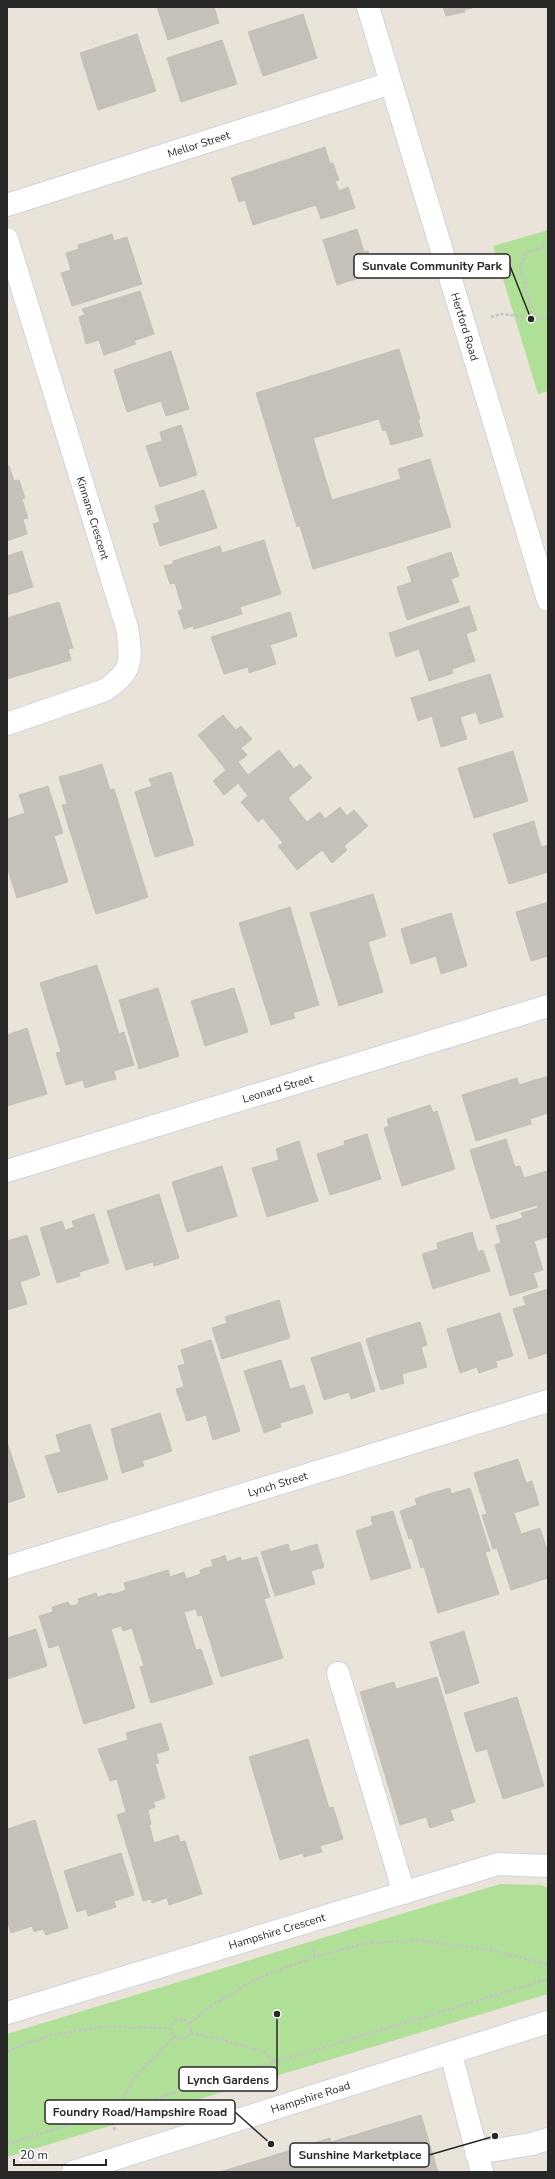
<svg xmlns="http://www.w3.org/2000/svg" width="555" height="2179" font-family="'Nunito Sans',sans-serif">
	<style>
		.green { fill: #b0df98 }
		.building { fill: #c5c0ba; stroke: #c5bfb4 }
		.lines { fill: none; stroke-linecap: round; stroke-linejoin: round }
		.minor-casing { stroke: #cfd3e0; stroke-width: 24 }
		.path { stroke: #c3c3c3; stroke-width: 2.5; stroke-dasharray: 3 2; stroke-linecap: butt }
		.minor { stroke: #fff; stroke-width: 22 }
		.labels { text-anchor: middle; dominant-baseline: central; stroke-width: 3.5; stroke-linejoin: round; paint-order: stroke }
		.street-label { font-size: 11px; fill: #282828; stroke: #fff }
		.leader { fill: none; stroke: #282828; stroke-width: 1.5 }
		.callout-dot { fill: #282828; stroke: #fff; stroke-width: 1.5 }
		.callout { fill: #fff; stroke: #282828; stroke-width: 1.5 }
		.callout-label { font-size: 12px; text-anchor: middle; font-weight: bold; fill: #282828 }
	</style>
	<rect width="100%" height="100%" fill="#eae3da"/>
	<g class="green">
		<path d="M548,230V391L538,394L493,246Z"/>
		<path d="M500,1884L542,1885L548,1888V1994L7,2157V2034Z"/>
	</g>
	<g class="building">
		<path d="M157,7H214L219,23L168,40Z"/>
		<path d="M443,7H475L464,10L465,12L446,16Z"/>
		<path d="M303,14L317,58L263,76L248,32Z"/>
		<path d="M137,34L156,91L98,110L80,53Z"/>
		<path d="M222,40L237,84L181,102L167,58Z"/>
		<path d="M325,147L330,164L333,163L339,180L335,181L339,191L348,187L355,208L321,219L316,205L253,225L245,200L239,202L231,178Z"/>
		<path d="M357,229L364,252L368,251L375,273L337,285L323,240Z"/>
		<path d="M112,234L114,241L127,237L142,284L72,306L61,273L71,270L66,253L79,249L78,245Z"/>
		<path d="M140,291L154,334L134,341L136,344L104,355L99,340L86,344L79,317L85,315L82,309Z"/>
		<path d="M399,349L420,419L418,420L423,436L391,445L386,430L383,431L379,419L313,438L332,500L401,479L398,469L430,459L451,527L313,569L300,526L297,527L256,393Z"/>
		<path d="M171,351L189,409L166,416L161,401L127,412L114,370Z"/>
		<path d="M181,425L197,475L160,487L146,446L162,441L160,432Z"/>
		<path d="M9,466L14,481L19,480L25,498L7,504V467Z"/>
		<path d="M204,490L217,528L160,546L153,524L160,522L155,506Z"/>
		<path d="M22,499L28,518L23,519L27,534L7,541V504Z"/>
		<path d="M264,540L272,566L179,597L175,583L170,584L164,566L173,564V561L220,546L222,553Z"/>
		<path d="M22,551L33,587L7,595V556Z"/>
		<path d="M451,552L459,576L451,579L459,602L407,620L397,587L412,582L407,567Z"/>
		<path d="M272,566L281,594L240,607L242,614L194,629L193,626L184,629L178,611L183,609L179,597Z"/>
		<path d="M59,602L73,648L68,649L71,660L7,679V618Z"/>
		<path d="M469,606L477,630L466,634L475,661L452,669L453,673L429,681L419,649L396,657L389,633Z"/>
		<path d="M290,612L297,636L270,645L276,664L249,673L248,667L224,674L211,637Z"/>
		<path d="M490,674L503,717L480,724L476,712L460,717L467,739L441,747L432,716L418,721L411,698Z"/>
		<path d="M223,715L236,730L241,726L252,739L241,748L247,755L238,762L248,775L224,795L213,781L226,770L198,735Z"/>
		<path d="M279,750L294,769L300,764L312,778L288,798L298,811L273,831L263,818L258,822L241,802L248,796L238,783Z"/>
		<path d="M513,751L528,801L474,818L458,768Z"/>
		<path d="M102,764L110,790L114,789L148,897L122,906L80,771Z"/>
		<path d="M80,771L122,906L96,914L62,805L67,804L59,777Z"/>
		<path d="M171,772L194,845L155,857L135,792L152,786L149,779Z"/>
		<path d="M48,786L63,833L54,836L68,882L17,898L7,867V819L25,813L19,795Z"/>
		<path d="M340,807L347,816L354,810L368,826L344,846L347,850L332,863L322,850L297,870L278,846L283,843L273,831L298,811L307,822L320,812L325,819Z"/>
		<path d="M534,821L541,847L548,845V872L509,884L493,834Z"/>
		<path d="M373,894L386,936L368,942L383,992L339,1006L310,913Z"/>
		<path d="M548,902V956L531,961L516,912Z"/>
		<path d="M290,907L319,1005L293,1013L295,1018L271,1025L239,923Z"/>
		<path d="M451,913L467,966L441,974L436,956L411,964L401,929Z"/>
		<path d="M97,965L119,1034L124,1032L134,1065L114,1071L116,1079L101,1083L68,974Z"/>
		<path d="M68,974L101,1083L85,1088L83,1080L66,1085L56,1053L61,1052L40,983Z"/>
		<path d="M158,988L179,1056L139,1069L119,1000Z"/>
		<path d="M234,988L248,1032L205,1046L191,1001Z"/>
		<path d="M27,1028L47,1094L7,1106V1035Z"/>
		<path d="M548,1076V1113L530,1119L531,1124L476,1141L462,1095L517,1078L519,1085Z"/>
		<path d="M430,1105L433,1113L437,1111L455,1169L402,1186L384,1128L389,1126L387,1119Z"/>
		<path d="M367,1134L381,1179L330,1195L317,1154L345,1145L344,1141Z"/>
		<path d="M506,1139L515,1167L520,1166L524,1178L547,1171L548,1205L538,1208L537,1205L491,1219L470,1150Z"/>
		<path d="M299,1141L318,1201L267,1217L252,1168L279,1160L276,1149Z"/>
		<path d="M222,1166L237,1216L187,1232L172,1182Z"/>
		<path d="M159,1194L179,1258L154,1266L153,1262L126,1270L107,1211Z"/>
		<path d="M548,1205V1240L538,1208Z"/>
		<path d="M538,1208L547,1237L534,1241L543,1270L533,1273L538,1287L510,1296L495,1245L501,1243L496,1226L523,1218L521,1213Z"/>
		<path d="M94,1214L109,1263L79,1272L80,1276L57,1283L40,1228L62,1221L65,1230L74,1227L72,1221Z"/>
		<path d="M472,1232L478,1252L483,1250L490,1271L433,1289L422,1254L438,1249L437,1243Z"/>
		<path d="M27,1235L40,1275L20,1282L27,1304L7,1310V1241Z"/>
		<path d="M548,1289V1353L529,1359L513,1309L526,1305L523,1297Z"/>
		<path d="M279,1300L290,1338L222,1359L212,1328L227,1323L225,1317Z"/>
		<path d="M500,1313L513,1356L496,1361L497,1367L479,1373L477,1367L460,1373L447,1329Z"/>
		<path d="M420,1322L427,1345L421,1347L427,1367L402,1374L404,1383L381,1390L366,1339Z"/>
		<path d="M211,1340L240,1431L213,1440L206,1415L187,1421L176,1389L184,1387L178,1366L185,1364L181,1350Z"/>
		<path d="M360,1342L375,1391L351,1399L349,1392L324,1400L311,1358Z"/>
		<path d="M281,1360L290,1389L304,1385L313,1413L280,1423L281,1427L264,1433L244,1371Z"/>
		<path d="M160,1413L172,1451L142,1461L144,1466L122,1473L111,1429Z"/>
		<path d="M90,1424L108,1479L58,1493L45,1456L61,1452L56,1435Z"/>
		<path d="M7,1442L25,1497L7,1503Z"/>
		<path d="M518,1459L526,1483L532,1481L539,1505L514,1513L521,1534L540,1528L548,1553V1578L511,1590L497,1548L493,1549L482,1515L487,1514L474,1473Z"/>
		<path d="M450,1488L451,1494L470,1488L490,1551L485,1552L499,1594L467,1604L432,1493Z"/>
		<path d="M432,1493L467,1604L438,1613L424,1567L421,1568L412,1538L409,1539L400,1511L417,1505L415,1499Z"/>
		<path d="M393,1511L411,1568L371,1580L356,1531L373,1525L371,1517Z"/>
		<path d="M288,1544L290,1552L317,1544L324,1567L311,1571L315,1584L275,1596L261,1552Z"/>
		<path d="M225,1555L227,1562L240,1557L242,1561L257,1557L270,1597L264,1599L283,1658L253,1667L219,1558Z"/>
		<path d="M219,1558L253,1667L221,1677L202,1615L198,1616L186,1579L201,1574L200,1570L213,1566L211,1560Z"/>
		<path d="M168,1570L170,1577L184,1572L195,1609L184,1612L196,1650L201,1649L213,1684L182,1694L145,1577Z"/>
		<path d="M145,1577L182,1694L151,1703L140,1667L144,1666L132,1628L123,1631L111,1595L126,1590L124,1583Z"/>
		<path d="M96,1593L98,1597L111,1593L121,1626L111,1629L135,1708L110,1716L75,1605L79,1603L78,1599Z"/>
		<path d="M68,1602L70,1606L75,1605L110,1716L84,1724L59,1645L49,1648L39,1616L53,1612L52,1607Z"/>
		<path d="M36,1629L47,1666L7,1679V1638Z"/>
		<path d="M464,1631L479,1683L446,1694L430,1642Z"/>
		<path d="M437,1677L475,1802L450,1810L454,1820L430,1828L426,1817L400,1825L360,1692L394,1682L396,1689Z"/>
		<path d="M517,1697L544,1786L503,1799L487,1749L476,1752L464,1713Z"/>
		<path d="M161,1723L169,1750L156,1754L159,1763L155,1764L156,1767L110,1781L98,1749L128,1740L126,1733Z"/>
		<path d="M308,1739L329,1808L333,1807L343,1839L320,1846L322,1852L304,1857L303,1853L280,1860L249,1757Z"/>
		<path d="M156,1767L165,1798L153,1802L155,1807L148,1810L151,1824L123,1833L117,1815L126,1812L117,1779Z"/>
		<path d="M35,1820L68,1928L46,1935L43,1929L34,1932L32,1926L11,1933L7,1920V1829Z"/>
		<path d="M149,1824L154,1843L163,1840L181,1901L169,1905L167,1898L152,1903L151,1899L143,1901L123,1833Z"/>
		<path d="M178,1835L180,1842L185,1841L202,1894L181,1901L163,1840Z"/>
		<path d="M121,1853L134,1895L114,1901L116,1907L88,1916L86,1909L77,1912L64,1871Z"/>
		<path d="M421,2115L438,2172H220L330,2138L331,2142Z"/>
	</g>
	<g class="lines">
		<defs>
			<g id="minor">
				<path id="s1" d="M368,7L548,600"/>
				<path id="s2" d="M7,205L391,83"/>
				<path id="s3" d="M7,239L127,628C132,661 133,671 105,690L7,724"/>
				<path id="s4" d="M7,1171L548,1006"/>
				<path id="s5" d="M7,1567L548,1401"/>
				<path d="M338,1673L404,1893"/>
				<path id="s6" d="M7,2013L498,1864L548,1866"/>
				<path d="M451,2054L482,2172"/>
				<path d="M476,2153L532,2144L548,2139"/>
				<path id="s7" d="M73,2172L548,2022"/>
			</g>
		</defs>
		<use href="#minor" class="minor-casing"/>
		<g class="path">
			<path d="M491,317L501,314L548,319"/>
			<path d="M534,318L520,268L525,253L548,245"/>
			<path d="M312,1948L315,1957"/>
			<circle cx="181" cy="2029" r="10"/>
			<path d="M190,2023L212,2005L258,1978L315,1957L362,1944L416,1940L491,1950L548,1965"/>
			<path d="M191,2033L220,2039L262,2051L275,2062"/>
			<path d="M7,2051L51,2035L102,2027L171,2028"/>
			<path d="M115,2111L134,2078L174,2037"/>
			<path d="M109,2113L115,2130"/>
			<path d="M7,2144L548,1979"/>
		</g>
		<use href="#minor" class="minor"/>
	</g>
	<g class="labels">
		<g class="street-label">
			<text stroke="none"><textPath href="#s2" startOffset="201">Mellor Street</textPath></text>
			<text stroke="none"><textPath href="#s1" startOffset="334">Hertford Road</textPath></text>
			<text stroke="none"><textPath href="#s3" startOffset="292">Kinnane Crescent</textPath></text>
			<text stroke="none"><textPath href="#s4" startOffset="283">Leonard Street</textPath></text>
			<text stroke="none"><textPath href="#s5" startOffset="283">Lynch Street</textPath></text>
			<text stroke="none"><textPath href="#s6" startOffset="282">Hampshire Crescent</textPath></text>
			<text stroke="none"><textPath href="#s7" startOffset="249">Hampshire Road</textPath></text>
		</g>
	</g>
	<path class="leader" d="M531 319L510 266M277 2014L277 2079M271 2144L235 2112M495 2136L429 2155"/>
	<g class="callout-dot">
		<circle cx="531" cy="319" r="4"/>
		<circle cx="277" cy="2014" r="4"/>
		<circle cx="271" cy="2144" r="4"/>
		<circle cx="495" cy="2136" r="4"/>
	</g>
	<g class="callout">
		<rect x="354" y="254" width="156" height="24" rx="4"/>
		<rect x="179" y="2067" width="98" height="24" rx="4"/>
		<rect x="45" y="2100" width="190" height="24" rx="4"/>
		<rect x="290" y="2143" width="139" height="24" rx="4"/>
	</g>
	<g class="callout-label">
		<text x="432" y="270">Sunvale Community Park</text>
		<text x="228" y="2084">Lynch Gardens</text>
		<text x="140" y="2116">Foundry Road/Hampshire Road</text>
		<text x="360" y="2159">Sunshine Marketplace</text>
	</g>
	<rect width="555" height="2179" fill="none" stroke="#282828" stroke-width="16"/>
	<path d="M14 2159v6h92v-6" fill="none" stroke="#282828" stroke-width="2"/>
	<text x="20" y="2159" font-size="12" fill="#282828" stroke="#ffffff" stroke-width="3" paint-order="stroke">20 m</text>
</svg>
